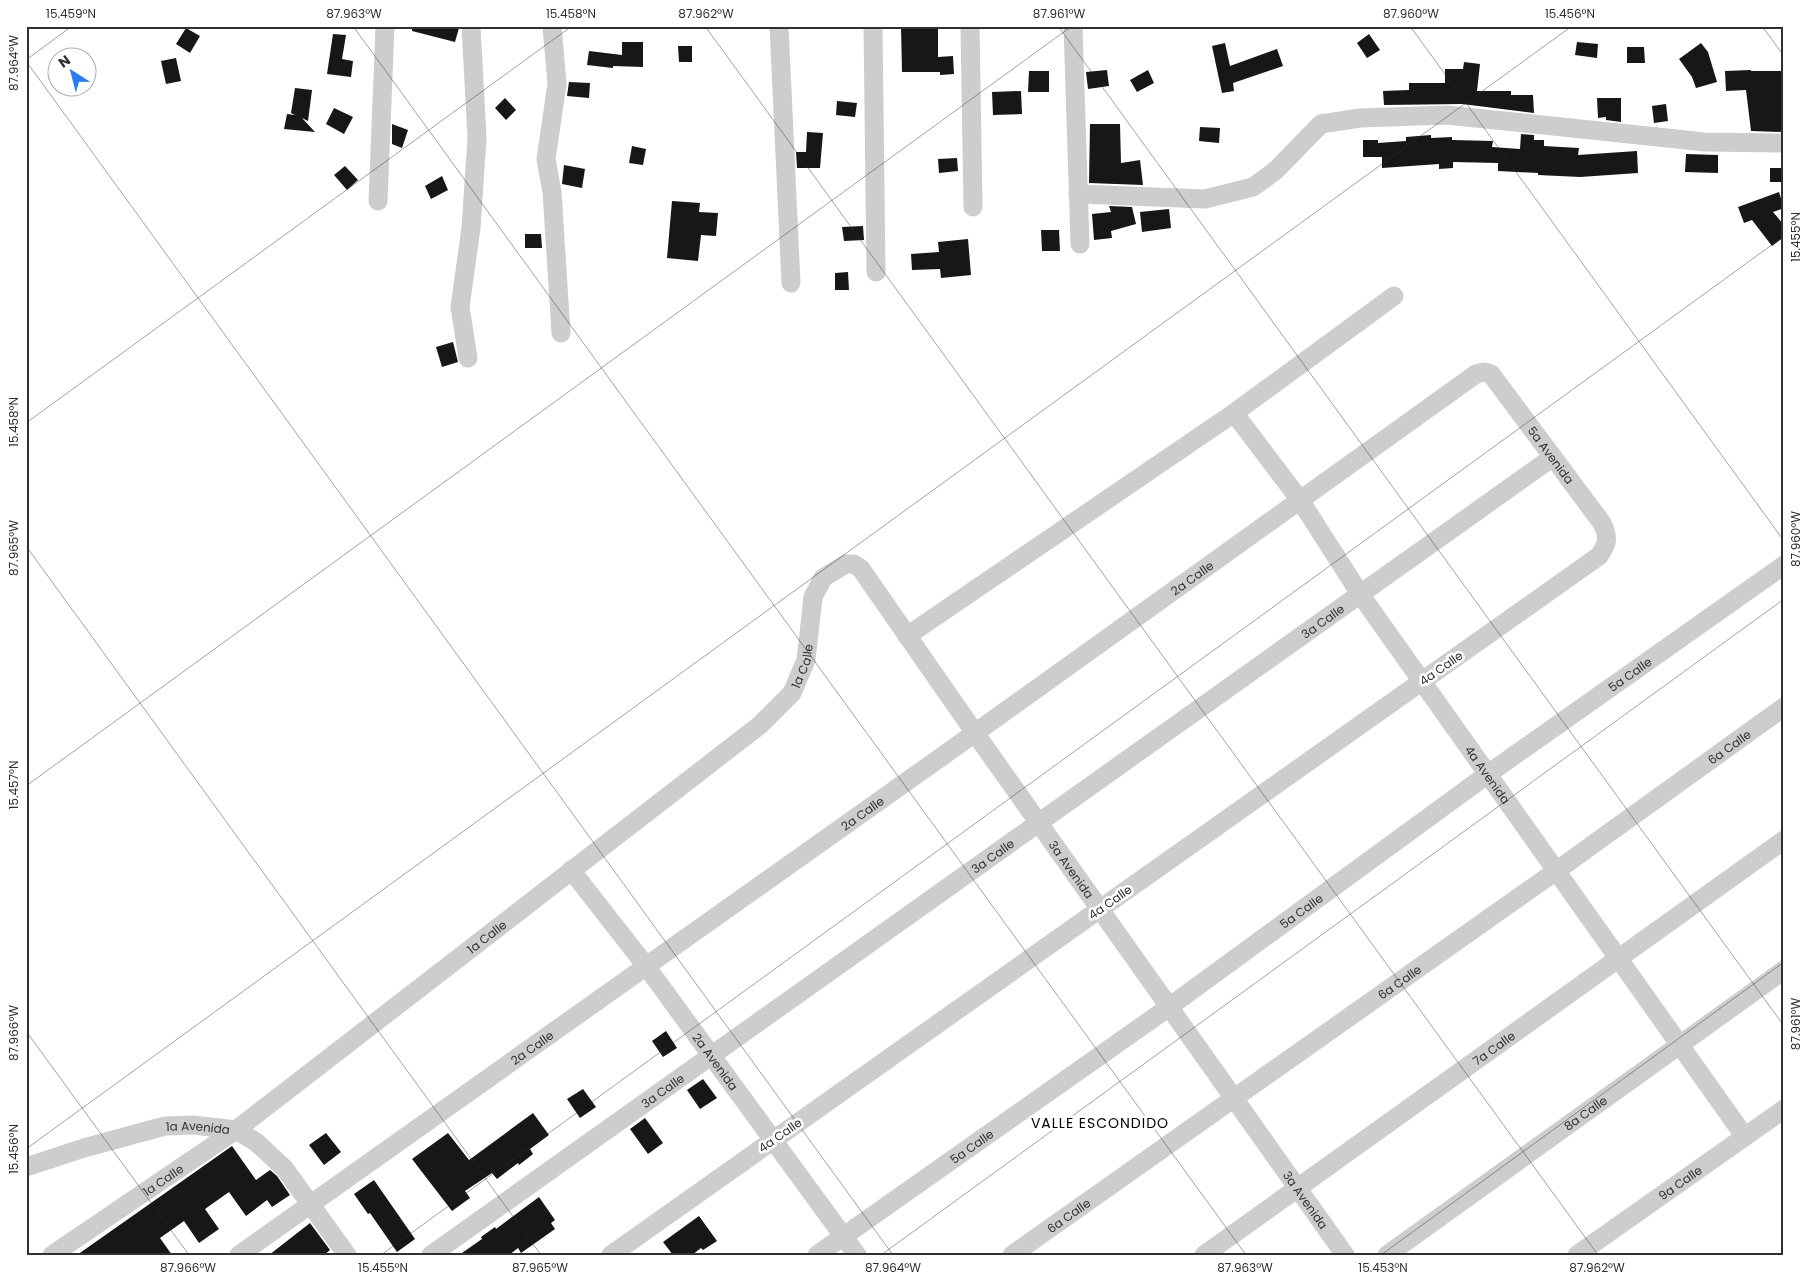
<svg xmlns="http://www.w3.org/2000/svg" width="1810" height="1281" font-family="Poppins,sans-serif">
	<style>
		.building { fill: #171717 }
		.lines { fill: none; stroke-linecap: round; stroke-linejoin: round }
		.street { stroke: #cdcdcd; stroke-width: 19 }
		.ticks { fill: none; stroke: #303030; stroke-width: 1; stroke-opacity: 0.45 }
		.labels { text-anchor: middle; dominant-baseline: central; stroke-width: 5; stroke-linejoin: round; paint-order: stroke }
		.street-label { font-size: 12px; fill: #303030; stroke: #fff }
		.neighbourhood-label { font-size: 14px; letter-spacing: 1px; fill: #000; stroke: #fff }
		.neatline { fill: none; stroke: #303030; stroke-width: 2 }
		.ticks-label { font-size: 12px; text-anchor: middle; fill: #303030 }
	</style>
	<rect width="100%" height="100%" fill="#fff"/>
	<g class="building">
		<path d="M412,26H451L459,28L455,42L412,31Z"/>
		<path d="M901,26H938V57L953,56L954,74L940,75V72H902Z"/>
		<path d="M186,28L200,36L190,53L176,44Z"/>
		<path d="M333,34L346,35L342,59L353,61L351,77L327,74Z"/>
		<path d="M1369,34L1380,50L1367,58L1357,43Z"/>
		<path d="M622,42H643V67L613,66V68L587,65L589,51L622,55Z"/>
		<path d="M1577,42L1598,44L1597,58L1575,55Z"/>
		<path d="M1225,43L1230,66L1277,49L1283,66L1233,83L1234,91L1222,93L1212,46Z"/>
		<path d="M1701,43L1708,52L1717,82L1696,88L1692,77L1679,59Z"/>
		<path d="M678,46H692V62H679Z"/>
		<path d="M1627,47H1644L1645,63H1627Z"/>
		<path d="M176,58L181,81L166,84L161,61Z"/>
		<path d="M1464,62L1480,64L1477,91H1511V95H1533L1534,113L1462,104L1384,105L1383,91L1409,90V83H1445V69H1463Z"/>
		<path d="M1107,70L1109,86L1088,89L1086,72Z"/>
		<path d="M1148,70L1154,83L1137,92L1130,80Z"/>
		<path d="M1751,70V71H1784V132L1751,131L1746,90L1726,91L1725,71Z"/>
		<path d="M1029,71H1049V92H1028Z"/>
		<path d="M569,82L590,83L589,98L567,96Z"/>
		<path d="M295,88L312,90L308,121L302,118L315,132L284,129L287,114L295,115L291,113Z"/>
		<path d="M1021,91L1022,114L993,115L992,92Z"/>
		<path d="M505,98L516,110L506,120L495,108Z"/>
		<path d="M1597,98H1621V122L1606,120V117L1598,118Z"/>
		<path d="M837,101L857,103L855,117L836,115Z"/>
		<path d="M1666,104L1668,121L1654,123L1652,106Z"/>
		<path d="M334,108L353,117L344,134L326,124Z"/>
		<path d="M392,124L408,130L402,148L392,144Z"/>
		<path d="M1090,124H1120L1121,163L1140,160L1143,185L1089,183Z"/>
		<path d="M1200,127L1220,128L1219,143L1199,141Z"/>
		<path d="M807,132L823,133L820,168H797L796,152H806Z"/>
		<path d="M1521,134L1534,135V140H1544V146L1579,148L1578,155L1637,151L1638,173L1580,177L1538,175V173L1498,171V163L1453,162V168L1439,169V164L1382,168V157H1363V140H1378V143L1406,141V137L1431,135V138L1452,137V140L1493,141L1492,147L1520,149Z"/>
		<path d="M632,146L646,149L643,165L629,163Z"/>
		<path d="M1686,154L1718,155V173L1685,172Z"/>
		<path d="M957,158L958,171L939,173L938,159Z"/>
		<path d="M564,165L585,169L582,188L562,184Z"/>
		<path d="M345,166L358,180L347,190L334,175Z"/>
		<rect x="1770" y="168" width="14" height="14"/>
		<path d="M442,176L448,190L431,199L425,186Z"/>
		<path d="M1779,192L1784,208L1773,212L1784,225V237L1772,246L1752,220L1744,223L1738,207Z"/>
		<path d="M672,201L700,203L699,212L718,213L716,236L701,235L698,261L667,258Z"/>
		<path d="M1109,206L1132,207L1136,224L1111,231L1112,238L1094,240L1092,214L1111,212Z"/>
		<path d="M1169,209L1171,228L1142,232L1140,212Z"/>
		<path d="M863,226L864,240L844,241L842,227Z"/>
		<path d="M1041,230H1059L1060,251H1042Z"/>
		<path d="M525,234H541L542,248H525Z"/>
		<path d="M968,239L971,275L941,278L940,269L912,270L911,254L939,252L938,242Z"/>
		<path d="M848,272L849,290H835V273Z"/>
		<path d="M453,342L458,362L442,367L436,347Z"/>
		<path d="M666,1031L677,1048L663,1057L652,1041Z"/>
		<path d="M703,1079L717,1098L700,1109L687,1090Z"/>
		<path d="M583,1089L596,1107L580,1118L567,1099Z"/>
		<path d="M533,1113L549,1135L530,1149L533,1154L519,1165L518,1163L497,1179L492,1173L465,1191L470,1198L452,1211L412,1159L448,1133L469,1160Z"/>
		<path d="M645,1118L663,1143L648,1154L630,1129Z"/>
		<path d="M326,1133L341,1152L324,1165L309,1145Z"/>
		<path d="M232,1146L256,1180L270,1170L277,1176L290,1195L272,1207L267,1200L246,1216L229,1192L205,1209L219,1229L199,1243L184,1221L160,1238L172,1255H77Z"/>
		<path d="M374,1180L415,1239L397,1252L370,1213L368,1214L354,1194Z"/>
		<path d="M539,1197L555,1220L551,1223L555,1229L521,1253L518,1248L509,1255H459L482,1239L481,1237L495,1227L496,1229Z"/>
		<path d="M699,1216L717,1241L703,1250L701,1248L692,1255H673L663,1242Z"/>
		<path d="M310,1223L330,1250L324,1255H269Z"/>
	</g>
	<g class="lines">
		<g class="street">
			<path d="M552,26L557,84L546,159L552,192L561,333"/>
			<path d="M779,26L791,283"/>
			<path d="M873,26L876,272"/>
			<path d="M970,26L973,207"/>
			<path d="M1073,26L1080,244"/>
			<path d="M1078,194L1205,199L1253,187L1275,171L1321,124L1360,118L1447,115L1705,142L1784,143"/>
			<path d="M378,201L385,26"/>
			<path d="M468,358L460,307L471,228L477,138L471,26"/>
			<path id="s1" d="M1234,413L1300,500L1360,594L1745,1137"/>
			<path d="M907,636L1234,413L1394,296"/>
			<path id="s2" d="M571,870L646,966L857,1255"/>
			<path id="s3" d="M26,1167L84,1148L165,1126L193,1125L236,1130L256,1142L285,1169L347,1255"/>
			<path id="s4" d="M52,1255L236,1130L760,725L792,693L806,660L813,597L823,578L846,564H854L861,569L975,733L1345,1255"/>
			<path id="s5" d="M239,1255L975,733L1476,374L1484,372L1491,374L1602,523C1609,538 1608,543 1599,556L611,1255"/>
			<path id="s6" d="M431,1255L1553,457"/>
			<path id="s7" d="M817,1255L1169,1007L1488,774L1784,565"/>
			<path id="s8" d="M1012,1255L1556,871L1784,707"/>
			<path id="s9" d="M1204,1255L1784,840"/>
			<path id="s10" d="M1387,1255L1784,970"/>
			<path id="s11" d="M1577,1255L1784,1109"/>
		</g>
	</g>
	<path class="ticks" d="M353,26L1246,1255M705,26L1598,1255M1058,26L1784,1026M1410,26L1784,541M1762,26L1784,56M26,60L72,26M26,61L893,1255M26,423L572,26M26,546L541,1255M26,786L1072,26M26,1031L189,1255M26,1149L1572,26M381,1255L1784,236M881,1255L1784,599M1381,1255L1784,962"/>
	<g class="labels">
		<g class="street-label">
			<text stroke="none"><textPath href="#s5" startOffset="1635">5a Avenida</textPath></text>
			<text stroke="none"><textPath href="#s5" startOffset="1169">2a Calle</textPath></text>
			<text stroke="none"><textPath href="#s6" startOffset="1094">3a Calle</textPath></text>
			<text stroke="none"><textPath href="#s4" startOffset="959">1a Calle</textPath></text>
			<text transform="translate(1441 668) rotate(-35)">4a Calle</text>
			<text stroke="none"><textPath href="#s7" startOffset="999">5a Calle</textPath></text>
			<text stroke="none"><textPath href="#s8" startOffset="879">6a Calle</textPath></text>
			<text stroke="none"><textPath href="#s1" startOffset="442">4a Avenida</textPath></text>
			<text stroke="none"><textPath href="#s5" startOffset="764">2a Calle</textPath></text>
			<text stroke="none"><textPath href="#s6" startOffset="689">3a Calle</textPath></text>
			<text stroke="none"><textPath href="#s4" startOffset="1461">3a Avenida</textPath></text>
			<text transform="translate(1110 902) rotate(-35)">4a Calle</text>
			<text stroke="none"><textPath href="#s7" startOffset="594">5a Calle</textPath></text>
			<text stroke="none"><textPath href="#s4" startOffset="539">1a Calle</textPath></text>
			<text stroke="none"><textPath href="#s8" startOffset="474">6a Calle</textPath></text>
			<text stroke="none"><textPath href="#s5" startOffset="359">2a Calle</textPath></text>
			<text stroke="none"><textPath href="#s9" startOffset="356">7a Calle</textPath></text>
			<text stroke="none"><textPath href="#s2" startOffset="240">2a Avenida</textPath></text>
			<text stroke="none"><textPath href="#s6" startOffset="284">3a Calle</textPath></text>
			<text stroke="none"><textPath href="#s10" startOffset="244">8a Calle</textPath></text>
			<text stroke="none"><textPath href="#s3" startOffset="178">1a Avenida</textPath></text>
			<text transform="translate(780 1135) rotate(-35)">4a Calle</text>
			<text stroke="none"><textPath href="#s7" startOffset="189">5a Calle</textPath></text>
			<text stroke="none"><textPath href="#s4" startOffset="134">1a Calle</textPath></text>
			<text stroke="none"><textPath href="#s11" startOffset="126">9a Calle</textPath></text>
			<text stroke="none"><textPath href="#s4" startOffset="1866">3a Avenida</textPath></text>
			<text stroke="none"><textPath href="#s8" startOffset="69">6a Calle</textPath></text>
		</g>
		<g class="neighbourhood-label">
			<text x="1100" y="1123">VALLE ESCONDIDO</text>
		</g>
	</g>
	<rect width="1810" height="1281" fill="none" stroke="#ffffff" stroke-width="55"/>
	<g transform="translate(72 72) rotate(324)"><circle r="24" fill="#ffffff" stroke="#acacac"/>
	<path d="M0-4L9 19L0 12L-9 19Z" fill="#277cf2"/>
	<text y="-8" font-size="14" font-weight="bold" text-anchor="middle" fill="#303030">N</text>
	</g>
	<rect x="28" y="28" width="1754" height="1226" class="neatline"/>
	<g class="ticks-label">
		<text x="71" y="18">15.459°N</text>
		<text x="354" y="18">87.963°W</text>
		<text x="571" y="18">15.458°N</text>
		<text x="706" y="18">87.962°W</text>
		<text x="1059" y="18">87.961°W</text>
		<text x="1411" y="18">87.960°W</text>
		<text x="1570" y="18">15.456°N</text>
		<text transform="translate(14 63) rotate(-90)" y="4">87.964°W</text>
		<text transform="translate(1796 237) rotate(-90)" y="4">15.455°N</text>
		<text transform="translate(14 422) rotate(-90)" y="4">15.458°N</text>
		<text transform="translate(1796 539) rotate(-90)" y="4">87.960°W</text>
		<text transform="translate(14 548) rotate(-90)" y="4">87.965°W</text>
		<text transform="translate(14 785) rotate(-90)" y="4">15.457°N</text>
		<text transform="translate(1796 1024) rotate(-90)" y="4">87.961°W</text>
		<text transform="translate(14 1033) rotate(-90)" y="4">87.966°W</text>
		<text transform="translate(14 1149) rotate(-90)" y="4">15.456°N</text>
		<text x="188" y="1272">87.966°W</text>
		<text x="383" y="1272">15.455°N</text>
		<text x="540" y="1272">87.965°W</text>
		<text x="893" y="1272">87.964°W</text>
		<text x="1245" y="1272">87.963°W</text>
		<text x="1383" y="1272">15.453°N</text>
		<text x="1597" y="1272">87.962°W</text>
	</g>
</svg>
